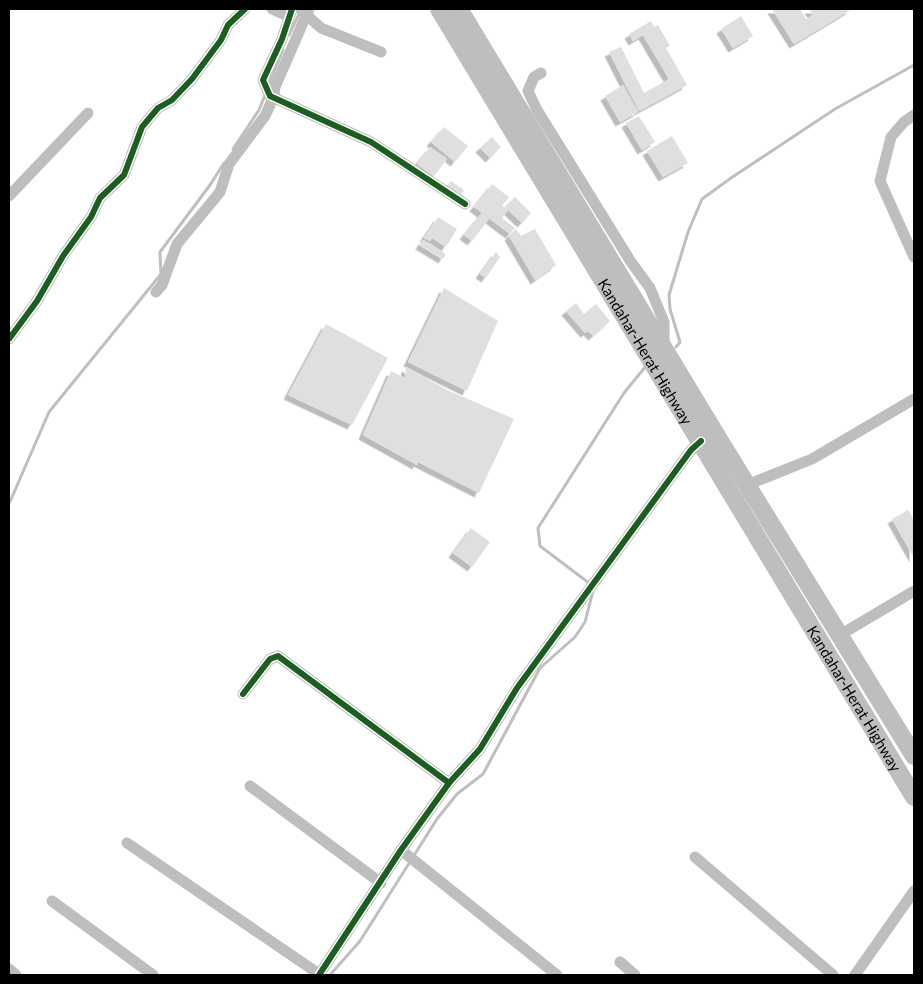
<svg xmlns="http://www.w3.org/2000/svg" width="923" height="984" font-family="Lato,sans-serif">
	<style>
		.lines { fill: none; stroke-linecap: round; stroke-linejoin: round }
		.stream { stroke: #bfbfbf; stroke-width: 3 }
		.building { fill: #dfdfdf; filter: url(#shadow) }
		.minor { stroke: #bebebe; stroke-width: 11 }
		.highway { stroke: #bebebe; stroke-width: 18 }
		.cycleway-casing { stroke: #fff; stroke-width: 9 }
		.cycleway { stroke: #1b5e20; stroke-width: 6 }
		.labels { text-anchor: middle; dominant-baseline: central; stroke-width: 4; stroke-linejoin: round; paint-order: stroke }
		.street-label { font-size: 15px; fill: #000; stroke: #fff }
	</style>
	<defs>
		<filter id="shadow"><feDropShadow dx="-4.5" dy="4.5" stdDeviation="0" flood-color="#0004"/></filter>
	</defs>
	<rect width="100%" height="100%" fill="#fff"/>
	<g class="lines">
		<g class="stream">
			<path d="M289,35L300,12"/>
			<path d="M269,84L283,50"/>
			<path d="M233,149L259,110L265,95"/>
			<path d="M676,347L680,342L670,309L669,295L688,232L702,199L731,178L835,109L914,65"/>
			<path d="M9,504L49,412L161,274L160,252L210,185L224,163"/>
			<path d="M589,583L540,546L538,528L624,393L646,366"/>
			<path d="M330,975L360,941L437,819L457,794L483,774L540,668L575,637L585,622L593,591"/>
		</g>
	</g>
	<g class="building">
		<path d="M772,9H800L806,19L813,15L809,9H852L794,44Z"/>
		<path d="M741,16L753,36L733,48L721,29Z"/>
		<path d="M651,21L654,27L658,25L670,46L666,48L687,85L639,111L609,52L621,47L644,93L669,79L643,35L633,41L629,34Z"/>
		<path d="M623,85L638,112L620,122L605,96Z"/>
		<path d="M639,116L655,142L642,150L626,123Z"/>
		<path d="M444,127L468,146L455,162L431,142Z"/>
		<path d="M672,136L688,163L663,177L647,151Z"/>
		<path d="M492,137L501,147L490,158L480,148Z"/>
		<path d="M430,147L447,159L434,176L417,164Z"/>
		<path d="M451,181L464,190L461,194L466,198L445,188Z"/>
		<path d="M492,184L509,197L502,206L508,210L502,218L515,228L510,234L474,207Z"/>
		<path d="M515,197L531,213L522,223L505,207Z"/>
		<path d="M482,213L489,219L472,241L464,235Z"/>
		<path d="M438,217L457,229L446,247L432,238L430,241L424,238Z"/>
		<path d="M516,229L521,236L535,229L556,265L535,280L509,236Z"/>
		<path d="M423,240L446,254L443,259L420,245Z"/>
		<path d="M496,252L500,257L486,278L480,274Z"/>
		<path d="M444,288L498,321L467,391L408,362Z"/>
		<path d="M576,303L584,314L596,304L610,321L593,336L588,331L585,333L566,311Z"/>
		<path d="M326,324L388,358L352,425L288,395Z"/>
		<path d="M406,367L447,390L514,419L479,493L418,462L417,465L363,435L391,371L405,378Z"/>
		<path d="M908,510L914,520V558L892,519Z"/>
		<path d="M471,528L490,542L472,567L453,553Z"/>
	</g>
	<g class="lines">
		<g class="minor">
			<path d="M272,9L288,16"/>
			<path d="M292,9L282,39L263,80L270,96L371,142L465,204"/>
			<path d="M300,9L321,28L381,52"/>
			<path d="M541,73L534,77L528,91L537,110L631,262L650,288L664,322V345"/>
			<path d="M914,115L904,122L891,137L880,181L914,257"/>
			<path d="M9,196L88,113"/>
			<path d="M156,292L162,285L177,244L220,192L229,164L265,116L274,96L275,87L309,9"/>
			<path d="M9,339L37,301L63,256L91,217L100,198L124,175L142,127L158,108L172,100L192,79L221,40L228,25L245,9"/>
			<path d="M747,485L812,459L914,399"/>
			<path d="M840,635L914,591"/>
			<path d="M243,694L270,659L278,656L449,783"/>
			<path d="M250,786L381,883"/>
			<path d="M127,843L319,974"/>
			<path d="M401,850L557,975"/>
			<path d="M695,857L833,975"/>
			<path d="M52,901L153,975"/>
			<path d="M620,962L635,975"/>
			<path d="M9,969L16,975"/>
			<path d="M319,975L401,850L449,783L480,749L517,688L691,450L701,441"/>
			<path d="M855,975L914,891"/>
		</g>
		<g class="highway">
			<path id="s1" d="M439,9L914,797"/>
			<path d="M459,9L715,433L914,756"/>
		</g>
		<defs>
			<g id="cycleway">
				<path d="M292,9L282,39L263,80L270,96L371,142L465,204"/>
				<path d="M9,339L37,301L63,256L91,217L100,198L124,175L142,127L158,108L172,100L192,79L221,40L228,25L245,9"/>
				<path d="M243,694L270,659L278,656L449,783"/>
				<path d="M319,975L401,850L449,783L480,749L517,688L691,450L701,441"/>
			</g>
		</defs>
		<use href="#cycleway" class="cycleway-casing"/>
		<use href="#cycleway" class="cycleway"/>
	</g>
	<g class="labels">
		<g class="street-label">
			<text stroke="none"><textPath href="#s1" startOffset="400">Kandahar-Herat Highway</textPath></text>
			<text stroke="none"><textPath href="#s1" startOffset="805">Kandahar-Herat Highway</textPath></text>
		</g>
	</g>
	<rect width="923" height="984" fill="none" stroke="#000000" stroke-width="20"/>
</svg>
